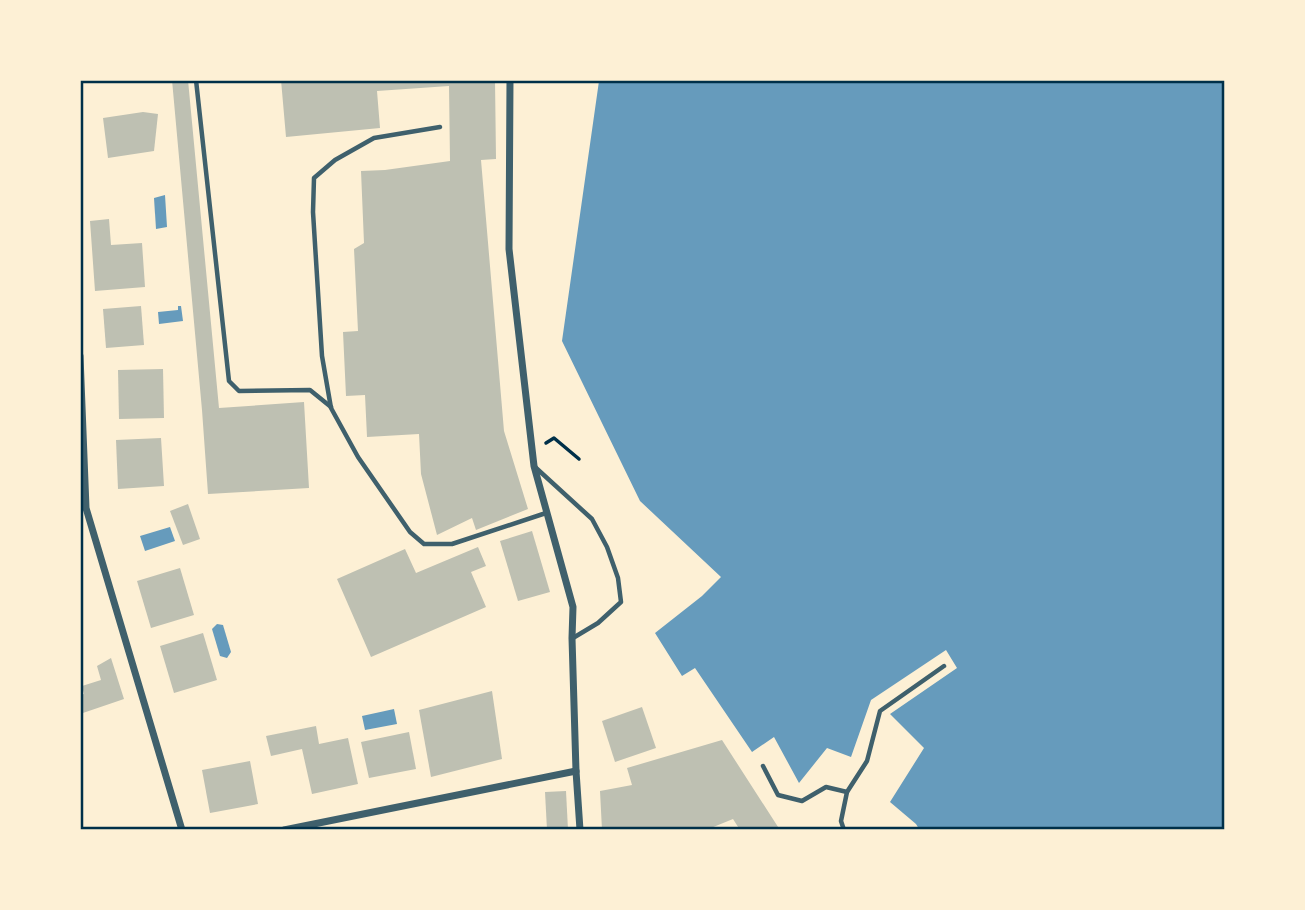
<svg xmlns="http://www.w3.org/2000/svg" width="1305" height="910" font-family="'Fira Sans Condensed',sans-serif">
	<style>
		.water { fill: #669bbc }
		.building { fill: #bec0b2 }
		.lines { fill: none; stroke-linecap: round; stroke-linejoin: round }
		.path { stroke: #003049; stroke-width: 3.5 }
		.service { stroke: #3f606c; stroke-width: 4.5 }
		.minor { stroke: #3f606c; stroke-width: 7 }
		.neatline { fill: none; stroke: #003049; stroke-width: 2.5 }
	</style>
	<rect width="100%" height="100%" fill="#fdf0d5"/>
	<g class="water">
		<path d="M599,81H1224V829H919L916,824L890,802L924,748L890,714L957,668L946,650L871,700L851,757L827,748L799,783L774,737L752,752L695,668L682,676L655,633L702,596L721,577L640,501L562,341Z"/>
		<path d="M165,195L167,227L156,229L154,198Z"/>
		<path d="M178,306H181L183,321L159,324L158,312L178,310Z"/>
		<path d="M170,527L175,541L145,551L140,536Z"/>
		<path d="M217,624L223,625L231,652L227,658L220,656L212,629Z"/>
		<path d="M394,709L397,724L365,730L362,716Z"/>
	</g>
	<g class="building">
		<path d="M172,80H188L219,408L304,402L309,488L208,494L202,410Z"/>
		<path d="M281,80H495L496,159L481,160L504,431L528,509L476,530L472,518L437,535L421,474L419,434L367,437L365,395L346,396L343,332L358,331L354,249L364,243L361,171L385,170L450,161L449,86L377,91L380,128L286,137Z"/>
		<path d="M143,112L158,114L154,151L108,158L103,118Z"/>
		<path d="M109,219L111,245L142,243L145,287L95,291L90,221Z"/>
		<path d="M141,306L144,345L106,348L103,309Z"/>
		<path d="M163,369L164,418L119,419L118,370Z"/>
		<path d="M161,438L164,486L118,489L116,440Z"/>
		<path d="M188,504L200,539L183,545L170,511Z"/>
		<path d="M532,531L550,592L518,601L500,541Z"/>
		<path d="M478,547L486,566L471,572L486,607L371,657L337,579L405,549L416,573Z"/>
		<path d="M180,568L194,615L151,628L137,581Z"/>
		<path d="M203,633L217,680L174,693L160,646Z"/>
		<path d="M111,658L124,699L80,714V695L84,694L82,686L101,680L97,666Z"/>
		<path d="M492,691L502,759L431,777L419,710Z"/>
		<path d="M642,707L656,748L615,762L602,721Z"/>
		<path d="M316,726L319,744L348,738L358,784L312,794L302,749L271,756L266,736Z"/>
		<path d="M409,732L416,769L369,778L361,742Z"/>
		<path d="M722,740L780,830H740L733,819L706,830H602L600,791L632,785L627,768Z"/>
		<path d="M250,761L258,804L210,813L202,770Z"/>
		<path d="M566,791L568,830H547L545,792Z"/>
	</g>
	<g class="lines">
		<path class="path" d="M546,443L554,438L579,459"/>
		<g class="service">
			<path d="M196,80L229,381L239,391L310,390L331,407"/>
			<path d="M440,127L374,138L335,160L314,178L313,212L322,356L331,408L358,457L410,532L424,544H452L546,513"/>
			<path d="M535,467L592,519L607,547L618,578L621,602L598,623L573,638"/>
			<path d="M763,766L778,795L802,801L826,787L847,792"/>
			<path d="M844,830L841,821L847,792L867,761L880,711L944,666"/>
		</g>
		<g class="minor">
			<path d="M510,80L509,249L534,466L573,607L572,638L576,771L580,830"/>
			<path d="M80,356L86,508L182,830"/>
			<path d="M284,830L576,771"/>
		</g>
	</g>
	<rect width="1305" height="910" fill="none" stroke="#fdf0d5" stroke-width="164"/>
	<rect x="82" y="82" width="1141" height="746" class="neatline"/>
</svg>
